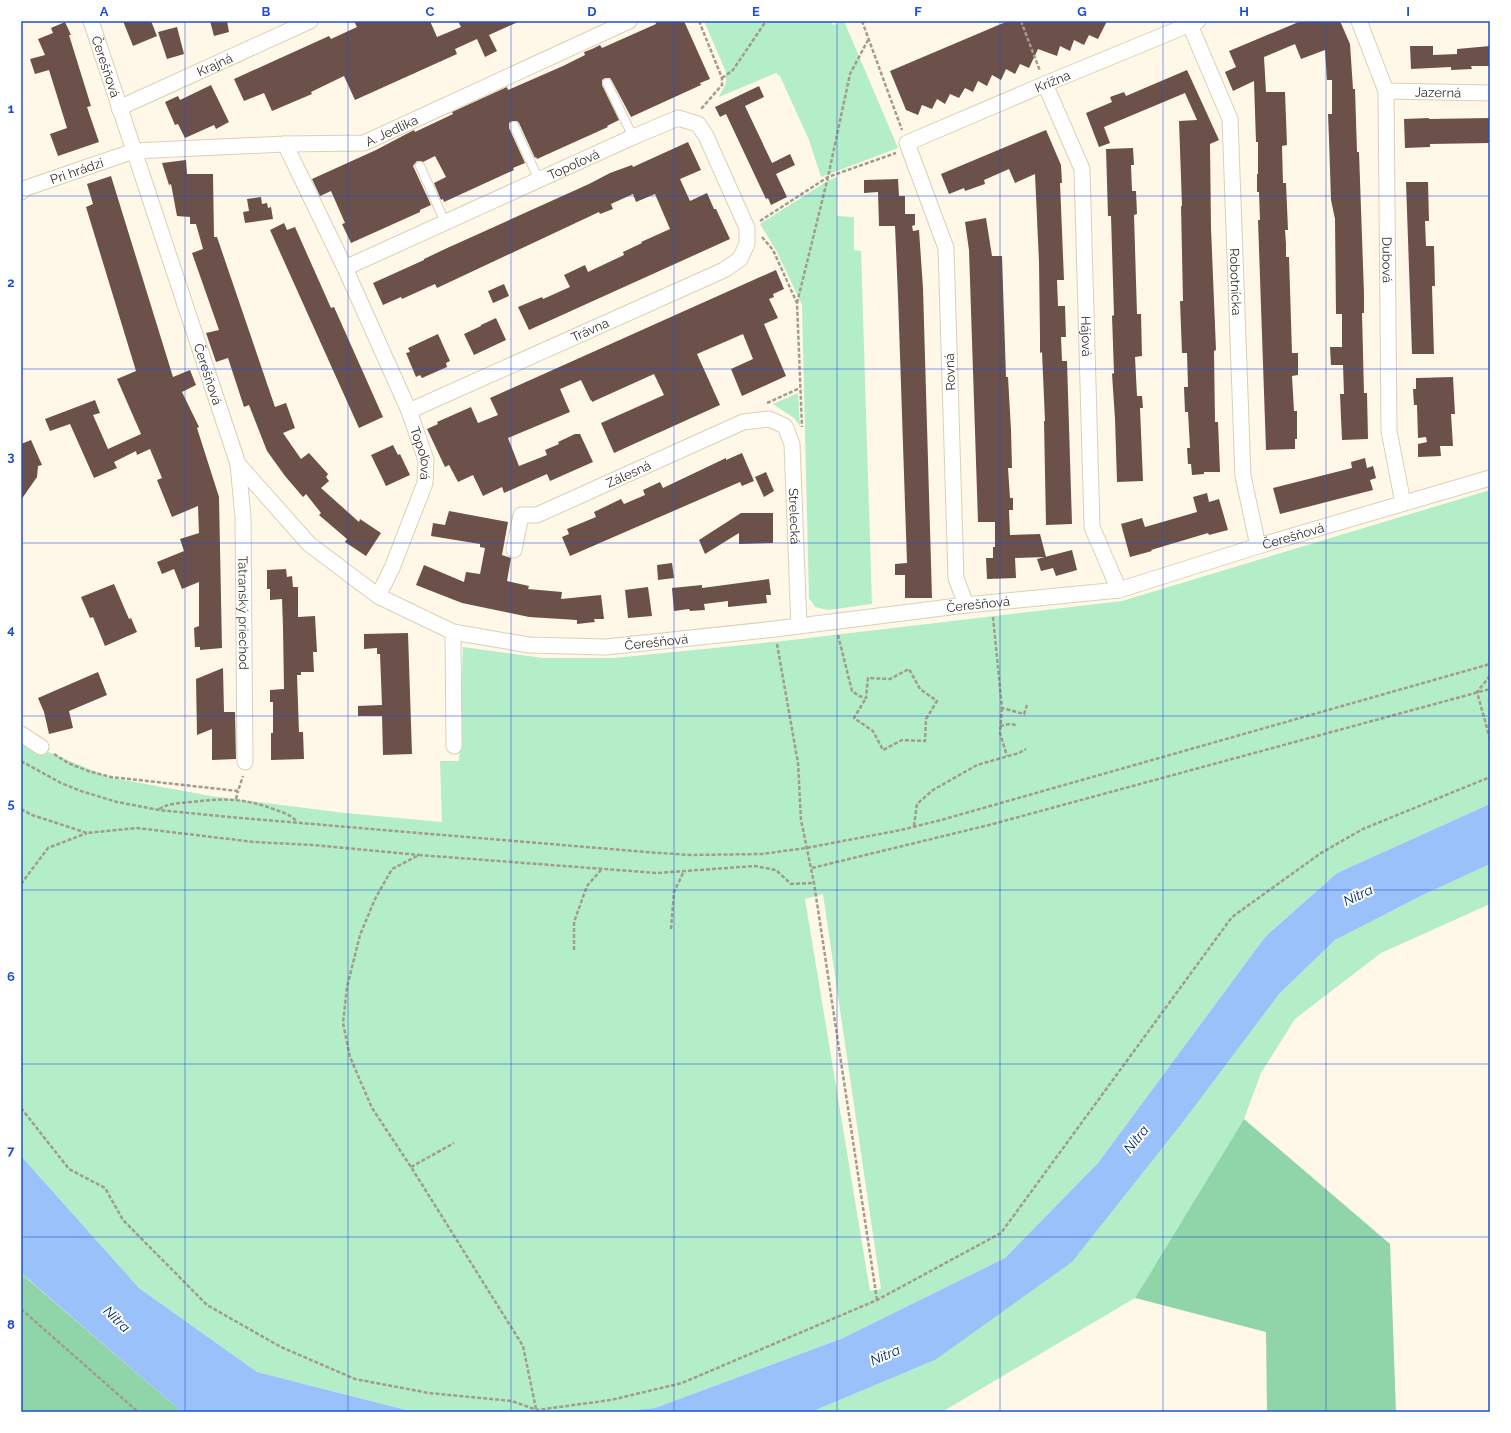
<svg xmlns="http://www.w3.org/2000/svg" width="1511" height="1433" font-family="Raleway,sans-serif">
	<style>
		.green { fill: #b4eec9; fill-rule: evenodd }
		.forest { fill: #90d4a9 }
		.water { fill: #9bc1fa }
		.building { fill: #6b5149 }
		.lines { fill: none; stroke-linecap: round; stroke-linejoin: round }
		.lane-casing { stroke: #dbd0b6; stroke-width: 10 }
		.street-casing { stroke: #dbd0b6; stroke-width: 17 }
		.path { stroke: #a19c8e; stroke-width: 2.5; stroke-dasharray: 4 2; stroke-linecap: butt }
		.lane { stroke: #fff; stroke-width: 8 }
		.street { stroke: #fff; stroke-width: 15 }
		.grid { fill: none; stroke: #1d4ed8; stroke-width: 1; stroke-opacity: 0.55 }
		.labels { text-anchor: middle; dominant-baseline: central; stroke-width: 4; stroke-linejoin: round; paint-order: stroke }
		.street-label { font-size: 13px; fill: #343026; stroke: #fff }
		.water-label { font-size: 14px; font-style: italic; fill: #002e6e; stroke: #fff }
		.neatline { fill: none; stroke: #1d4ed8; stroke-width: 1.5 }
		.grid-label { font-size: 13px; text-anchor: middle; font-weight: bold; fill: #1d4ed8 }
	</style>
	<rect width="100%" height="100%" fill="#fff8e8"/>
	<g class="green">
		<path d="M704,21H831L833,25L844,21L898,148L821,177L809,140L780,76L776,73L719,97L726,83V72Z"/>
		<path d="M837,177V216L854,217V250L861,251L872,604L828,610L815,607L809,598L802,305L777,252L760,224L829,180Z"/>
		<path d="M798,393L800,426L794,418L773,404Z"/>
		<path d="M1490,490V804L1337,873L1265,937L1098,1163L1005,1258L843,1338L655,1408L615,1412H432L410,1411L257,1372L139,1288L21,1156V735L46,751L108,777L211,796L345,813L442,822L440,761H459L463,647L543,658H614L783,641L1122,601ZM823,894L881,1289L870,1291L805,899Z"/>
		<path d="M1490,864V904L1381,953L1295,1019L1261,1073L1244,1119L1135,1298L942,1412H811L935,1360L1279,994L1335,940L1421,896Z"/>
	</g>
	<g class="forest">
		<path d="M1244,1119L1390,1244L1396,1412H1267L1266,1332L1135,1298Z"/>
		<path d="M21,1273L24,1276L182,1412H21Z"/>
	</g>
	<g class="water">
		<path d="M1490,804V864L1421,896L1335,940L1279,994L1182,1123L1072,1262L935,1360L811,1412H615L655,1408L843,1338L1005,1258L1098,1163L1265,937L1337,873Z"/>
		<path d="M21,1156L139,1288L257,1372L410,1411L432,1412H182L21,1273Z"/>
	</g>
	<g class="building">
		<path d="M123,21H151L157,36L133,46Z"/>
		<path d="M210,21H227L229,32L214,36Z"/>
		<path d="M354,21H430L437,37L461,27L458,21H520L489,35L497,51L485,57L477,39L455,49L457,54L355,100L344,76L311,92L312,94L272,111L264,93L244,101L234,79L329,36L331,39L357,27Z"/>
		<path d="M655,21H684L710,79L700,83L701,85L631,117L612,81L610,78H605L602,80V85L619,120L607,126L608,127L537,159L536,157L535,158L519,123L517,121H512L509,123V128L525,163L513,168L514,170L444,202L443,199L441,200L434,183L446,177L435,156L423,162L417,161L413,166L431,205L420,210V212L351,243L342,224L345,223L331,191L320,196L312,179L376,150L414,130L415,132L453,114L452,112L507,87L508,90L563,66L585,55L584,52L592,49L600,45L602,48L656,24Z"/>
		<path d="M1008,21H1107L1098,39L1089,35L1084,45L1074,40L1070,51L1060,46L1057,56L1038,49L1029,68L1020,64L1015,74L1006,69L1001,80L992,75L987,86L978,81L973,92L965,88L959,98L950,94L945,104L937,99L932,109L922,105L918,115L906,110L890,71Z"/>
		<path d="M1301,21H1340L1350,44L1353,89H1355L1357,152H1359L1364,294V313H1362L1364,393H1367L1368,439L1342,440L1340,394H1344L1343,365H1331L1330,347H1342V314H1336L1335,219L1331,200L1329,139L1328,114H1332V80H1327L1325,50L1301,59L1295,44L1264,57L1266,92H1285L1287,145L1282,146L1283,183H1286L1288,230H1285L1286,244V257H1289L1292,353H1298V375L1292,376L1294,411H1297V439H1295V449L1266,450L1258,220H1260L1259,192H1257V174H1258V142H1256L1254,81L1233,91L1225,72L1236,67L1229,51Z"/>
		<path d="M65,22L71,35H69L91,106L87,107L99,142L58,156L50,134L67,128L49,70L35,74L30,59L45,55L38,39L53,33L51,28Z"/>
		<path d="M177,27L184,54L167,59L158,32Z"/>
		<path d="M1410,46H1433V55L1457,54V49L1490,46V66H1471L1472,69L1451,70V67L1411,69Z"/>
		<path d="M1187,70L1219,140L1210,144L1211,228L1216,350L1214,351L1215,422H1218L1220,472H1204V474L1192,475L1191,464H1188L1187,448H1190L1188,412H1185L1184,387H1188L1187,353H1182L1180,301H1183L1181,206H1182L1179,121L1197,120L1185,93L1104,127L1110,143L1099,147L1086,113L1112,102L1110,97L1124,92L1126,96Z"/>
		<path d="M211,85L229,122L216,129L214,125L185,138L178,124L175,125L165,102L178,96L180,100Z"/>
		<path d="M759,86L764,97L745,106L772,163L790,154L795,165L776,174L787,197L771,205L768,198L766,199L726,114L720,117L715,107Z"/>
		<path d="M1429,118V119L1490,118V143L1430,144V147L1405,148L1404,119Z"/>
		<path d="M1046,130L1061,165L1062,183H1060L1064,280H1057L1058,306H1065L1066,337H1061L1062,361H1067L1072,524L1046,525L1044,421H1045L1042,352L1040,353V338L1039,262L1035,174L1015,183L1009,169L984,180L985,184L965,191L964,188L949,194L941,174Z"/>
		<path d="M688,142L701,170L680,179L690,201L707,193L714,209H716L730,239L529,330L518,307L542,297L543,299L570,287L564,275L585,265L588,272L624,255L623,252L642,243L641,242L670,229L655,194L636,202L633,194L611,204L613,209L600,214L599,212L437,288L435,284L402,299L401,297L383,305L373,283L424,260V259L445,249L589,184L610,173L632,165L633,167Z"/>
		<path d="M1133,148L1134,165H1131L1132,191H1136L1137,214L1134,215L1137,314H1141L1142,356L1135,357L1137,396H1142L1143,408H1140L1143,481L1117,482L1115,419L1112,374L1114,373L1112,316L1114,315L1111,216H1108L1106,149Z"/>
		<path d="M186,160L187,174H213L214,237H217L275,407L286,403L295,428L283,433L301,459L309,453L328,474L326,477L329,481L321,488L359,522L360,519L381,533L366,556L345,542L347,539L319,515L321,513L306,494L303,497L285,476L267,451L249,405L244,407L228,358L216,362L206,333L219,330L192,253L203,249L196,224H190V217L177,216L171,184L169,185L162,163Z"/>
		<path d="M111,176L173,377L190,370L196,385L182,392L199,427L197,428L219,497L222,648L200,650V647H195L194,628L199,626V582L182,589L174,569L162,574L157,562L184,551L180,539L199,533L198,506L172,517L157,480L162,478L150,449L137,455L136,451L114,462L117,468L94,478L70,424L50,431L45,419L95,400L100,413L93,415L108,449L141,434L117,379L136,371L86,207L93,204L87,184Z"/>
		<path d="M898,179L899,196H905V214H915V225L912,226L913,231L919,230L923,288L932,598H905V575H895V564L907,563L898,296L895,226H879L878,192L864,193V180Z"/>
		<path d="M1406,182H1428L1429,221H1425L1426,246H1434L1435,286H1432L1434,354H1412Z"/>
		<path d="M261,197L262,204L267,203L268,208L271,207L273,219L245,223L243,212L249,211L247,199Z"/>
		<path d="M986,218L992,256H1002L1006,377H1008L1011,430L1012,468H1008L1010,498H1013V510H1009L1010,535L1040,534L1046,557L1015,558L1016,578L987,579L986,558H993V547H995V522H978L969,250L965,222Z"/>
		<path d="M284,223L287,230L295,227L331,308L334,307L383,417L359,428L270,230Z"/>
		<path d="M776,270L784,289L773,294L774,297L769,299L778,318L764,324L786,376L742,396L731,369L753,359L743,334L697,354L720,405L636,443L614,453L601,423L664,395L654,374L592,402V400L591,401L581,380L560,389L570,412L508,438L519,466L547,455L545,450L559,444L558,442L575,434H580L593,462L550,481L547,474L504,493L502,487L483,496L473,475L458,482L449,465L445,467L427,429L438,424L437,422L471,407L478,423L498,415L490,398Z"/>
		<path d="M504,284L509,296L493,303L488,291Z"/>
		<path d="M496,318L506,340L474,355L464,334L481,326V325Z"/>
		<path d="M438,334L450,361L446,363L447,367L422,378L420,375L416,377L406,353L410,352L408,348Z"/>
		<path d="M1453,377L1455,414H1451L1453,446H1440L1441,456L1418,457V444L1427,442L1426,437L1418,438L1417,405H1414L1413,389H1416V378Z"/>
		<path d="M31,440L42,465L38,466L37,477L21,500V444Z"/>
		<path d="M393,445L398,455L400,454L410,475L386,486L371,455Z"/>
		<path d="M742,453L754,481L742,486L740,482L570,556L562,537L569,534L567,529L596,517L594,512L621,499L624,504L645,495L643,490L660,482L663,488L726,458V460Z"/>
		<path d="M1365,458L1367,468L1373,466L1376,478L1370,480L1373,490L1280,514L1273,488L1352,468L1351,462Z"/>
		<path d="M766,472L774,491L764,497L755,477Z"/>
		<path d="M1207,493L1209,502L1219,499L1228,530L1209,535L1208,533L1151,550L1152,551L1130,557L1121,524L1142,518L1145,527L1197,512L1193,497Z"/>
		<path d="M449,511L508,522L502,555L511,558L507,581L529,586L528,589L562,592L561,599L601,595L604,619H594L595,622L577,624V620L529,617L462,603L416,585L424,565L464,582L466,572L480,574L485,548L480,547V544L431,536L433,523L445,525Z"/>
		<path d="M741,513H773V543L739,544V533L705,554L699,540Z"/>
		<path d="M1072,550L1077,570L1056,576L1053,568L1041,571L1037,559Z"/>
		<path d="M672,563L674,578L658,580L657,565Z"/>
		<path d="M286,569L287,577L292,576L293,587H298V617L315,616L317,652H313L314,672H301V675H297L299,732H303L304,759L271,760V733H273V702H270V690L284,689L283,628L282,599L270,600V589H267V570Z"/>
		<path d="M769,579L771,595H766L767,603L728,607V601L704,604L705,610L690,611L689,609L674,611L672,588L702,585V588Z"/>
		<path d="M114,584L129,619L131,618L137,632L105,646L93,617L90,618L81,597Z"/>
		<path d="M648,587L652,616L628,618L625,590Z"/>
		<path d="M408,633L412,754L383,755L382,716H358V706L382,705L380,654H377V648L364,649V634Z"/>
		<path d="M223,668L224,712H235L236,759L212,760V729L197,735L196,679Z"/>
		<path d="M98,672L107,695L69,711L73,728L49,734L44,712L38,698Z"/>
	</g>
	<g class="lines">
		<defs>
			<g id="lane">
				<path d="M607,83L633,137"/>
				<path d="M514,126L539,180"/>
				<path d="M420,166L445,222"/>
			</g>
			<g id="street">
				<path id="s1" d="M91,21L238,464L309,544L378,596L453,632L529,645L606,647L775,629L966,605L1119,590L1258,546L1490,478"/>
				<path id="s2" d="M1359,21L1386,91L1389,431L1403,503"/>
				<path id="s3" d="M1190,25L1230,119L1243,476L1258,546"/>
				<path id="s4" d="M1045,84L1082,169L1092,527L1119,590"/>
				<path id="s5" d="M1386,91L1490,93"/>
				<path id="s6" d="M119,108L310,21"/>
				<path id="s7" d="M285,144L345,268L409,411L426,460L425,483L392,568L378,596"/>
				<path id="s8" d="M21,192L26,188L134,151L285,144L364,143L629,21"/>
				<path id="s9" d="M345,268L633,137L678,118L698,124L706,136L747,228V244L740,259L724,270L409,411"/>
				<path id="s10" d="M238,464L243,517L245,762"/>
				<path id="s11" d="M514,550L521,515H537L743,422L769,419L785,426L792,444L799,626"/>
				<path id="s12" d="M966,605L956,578L946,248L907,143L1045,84L1198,21"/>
				<path d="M453,632L454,746"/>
				<path d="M21,734L41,747"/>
			</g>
		</defs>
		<use href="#lane" class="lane-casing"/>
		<use href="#street" class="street-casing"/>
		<g class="path">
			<path d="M699,21L722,78V85L701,109"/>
			<path d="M862,21L902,130"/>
			<path d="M1021,21L1040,71"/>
			<path d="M722,78L733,70L766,21"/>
			<path d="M760,221L828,177L896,153"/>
			<path d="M762,237L773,250L797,303L802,427"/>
			<path d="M797,303L828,177L850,74L868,40"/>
			<path d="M767,403L800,388"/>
			<path d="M993,617L1002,708L1024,714L1027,705"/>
			<path d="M838,635L852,691L859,696L866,698L868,678L890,679L909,669L920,689L937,701L926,719L925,741L902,740L883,750L873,731L854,718L866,698"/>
			<path d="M777,644L798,763L801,820L814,883L877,1300"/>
			<path d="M1490,676L1477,692L1490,739"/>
			<path d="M1002,708L1000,733L1007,756"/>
			<path d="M1000,726L1010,724L1016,725"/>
			<path d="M54,754L68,763L88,771L111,777L238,791L243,776"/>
			<path d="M21,761L61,783L81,791L117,802L159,810L229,817L646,852L690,855L762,854L806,848L901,830L941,820L1490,664"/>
			<path d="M236,799L238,791"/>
			<path d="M21,809L32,815L87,833L137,828L254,842L313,845L419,855"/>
			<path d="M159,809C170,803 179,803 192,802C225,798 244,798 276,810C284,813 292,815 297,822"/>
			<path d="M914,826L917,804L933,790L977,765L1019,753L1026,749"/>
			<path d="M812,868L989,825L1490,689"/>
			<path d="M21,884L48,848L87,833"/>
			<path d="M671,929L674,892L684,871"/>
			<path d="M574,950V922L587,886L601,870"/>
			<path d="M21,1108L69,1169L105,1188L123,1220L207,1305L281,1347L355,1379L429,1393L512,1401L537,1410L611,1400L682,1383L877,1300L1001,1233L1232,917L1321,853L1363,829L1490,777"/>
			<path d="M411,1167L454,1143"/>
			<path d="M21,1309L138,1412"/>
			<path d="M536,1409L523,1346L411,1167L372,1108L350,1057L343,1023L347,987L360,935L375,899L392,869L419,855L657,873L755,866L776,870L791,884L814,883"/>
		</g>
		<use href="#lane" class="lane"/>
		<use href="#street" class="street"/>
	</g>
	<path class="grid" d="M185,21V1412M348,21V1412M511,21V1412M674,21V1412M837,21V1412M1000,21V1412M1163,21V1412M1326,21V1412M21,196H1490M21,369H1490M21,543H1490M21,716H1490M21,890H1490M21,1064H1490M21,1237H1490"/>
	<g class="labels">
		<g class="street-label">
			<text stroke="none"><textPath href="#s6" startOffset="105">Krajná</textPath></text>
			<text stroke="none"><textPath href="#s1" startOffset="48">Čerešňová</textPath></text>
			<text stroke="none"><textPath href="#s12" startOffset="629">Krížna</textPath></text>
			<text stroke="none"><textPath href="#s5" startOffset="52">Jazerná</textPath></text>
			<text stroke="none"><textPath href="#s8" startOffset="381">A. Jedlika</textPath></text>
			<text stroke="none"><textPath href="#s9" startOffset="251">Topoľová</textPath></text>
			<text stroke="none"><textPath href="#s8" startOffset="60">Pri hrádzi</textPath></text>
			<text stroke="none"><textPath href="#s2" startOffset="244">Dubová</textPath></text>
			<text stroke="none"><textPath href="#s3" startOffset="265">Robotnícka</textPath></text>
			<text transform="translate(590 330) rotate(-24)">Trávna</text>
			<text stroke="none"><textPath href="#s4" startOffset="260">Hájová</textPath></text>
			<text transform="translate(950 372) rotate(-92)">Rovná</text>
			<text stroke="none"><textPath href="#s1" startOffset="372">Čerešňová</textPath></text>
			<text stroke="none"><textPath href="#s7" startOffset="339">Topoľová</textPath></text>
			<text stroke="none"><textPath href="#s11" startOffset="152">Zálesná</textPath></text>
			<text stroke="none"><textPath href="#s11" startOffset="413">Strelecká</textPath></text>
			<text stroke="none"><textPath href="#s1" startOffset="1596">Čerešňová</textPath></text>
			<text stroke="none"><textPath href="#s1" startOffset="1272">Čerešňová</textPath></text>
			<text stroke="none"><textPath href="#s10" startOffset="149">Tatranský priechod</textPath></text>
			<text stroke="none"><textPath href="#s1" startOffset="948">Čerešňová</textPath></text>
		</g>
		<g class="water-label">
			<text transform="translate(1358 895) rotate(-26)">Nitra</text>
			<text transform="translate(1136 1139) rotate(-51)">Nitra</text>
			<text transform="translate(117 1319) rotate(44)">Nitra</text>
			<text transform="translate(885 1355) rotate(-23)">Nitra</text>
		</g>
	</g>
	<rect width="1511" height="1433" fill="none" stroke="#ffffff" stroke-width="44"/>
	<rect x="22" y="22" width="1467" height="1389" class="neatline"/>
	<g class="grid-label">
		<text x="104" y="16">A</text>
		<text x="266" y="16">B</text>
		<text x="430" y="16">C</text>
		<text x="592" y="16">D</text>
		<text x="756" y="16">E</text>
		<text x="918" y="16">F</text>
		<text x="1082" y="16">G</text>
		<text x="1244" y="16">H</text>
		<text x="1408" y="16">I</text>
		<text x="11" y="113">1</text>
		<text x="11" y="287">2</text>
		<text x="11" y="461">3</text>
		<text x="11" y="634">4</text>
		<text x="11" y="808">5</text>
		<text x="11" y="981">6</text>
		<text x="11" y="1155">7</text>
		<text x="11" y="1329">8</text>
	</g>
</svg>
